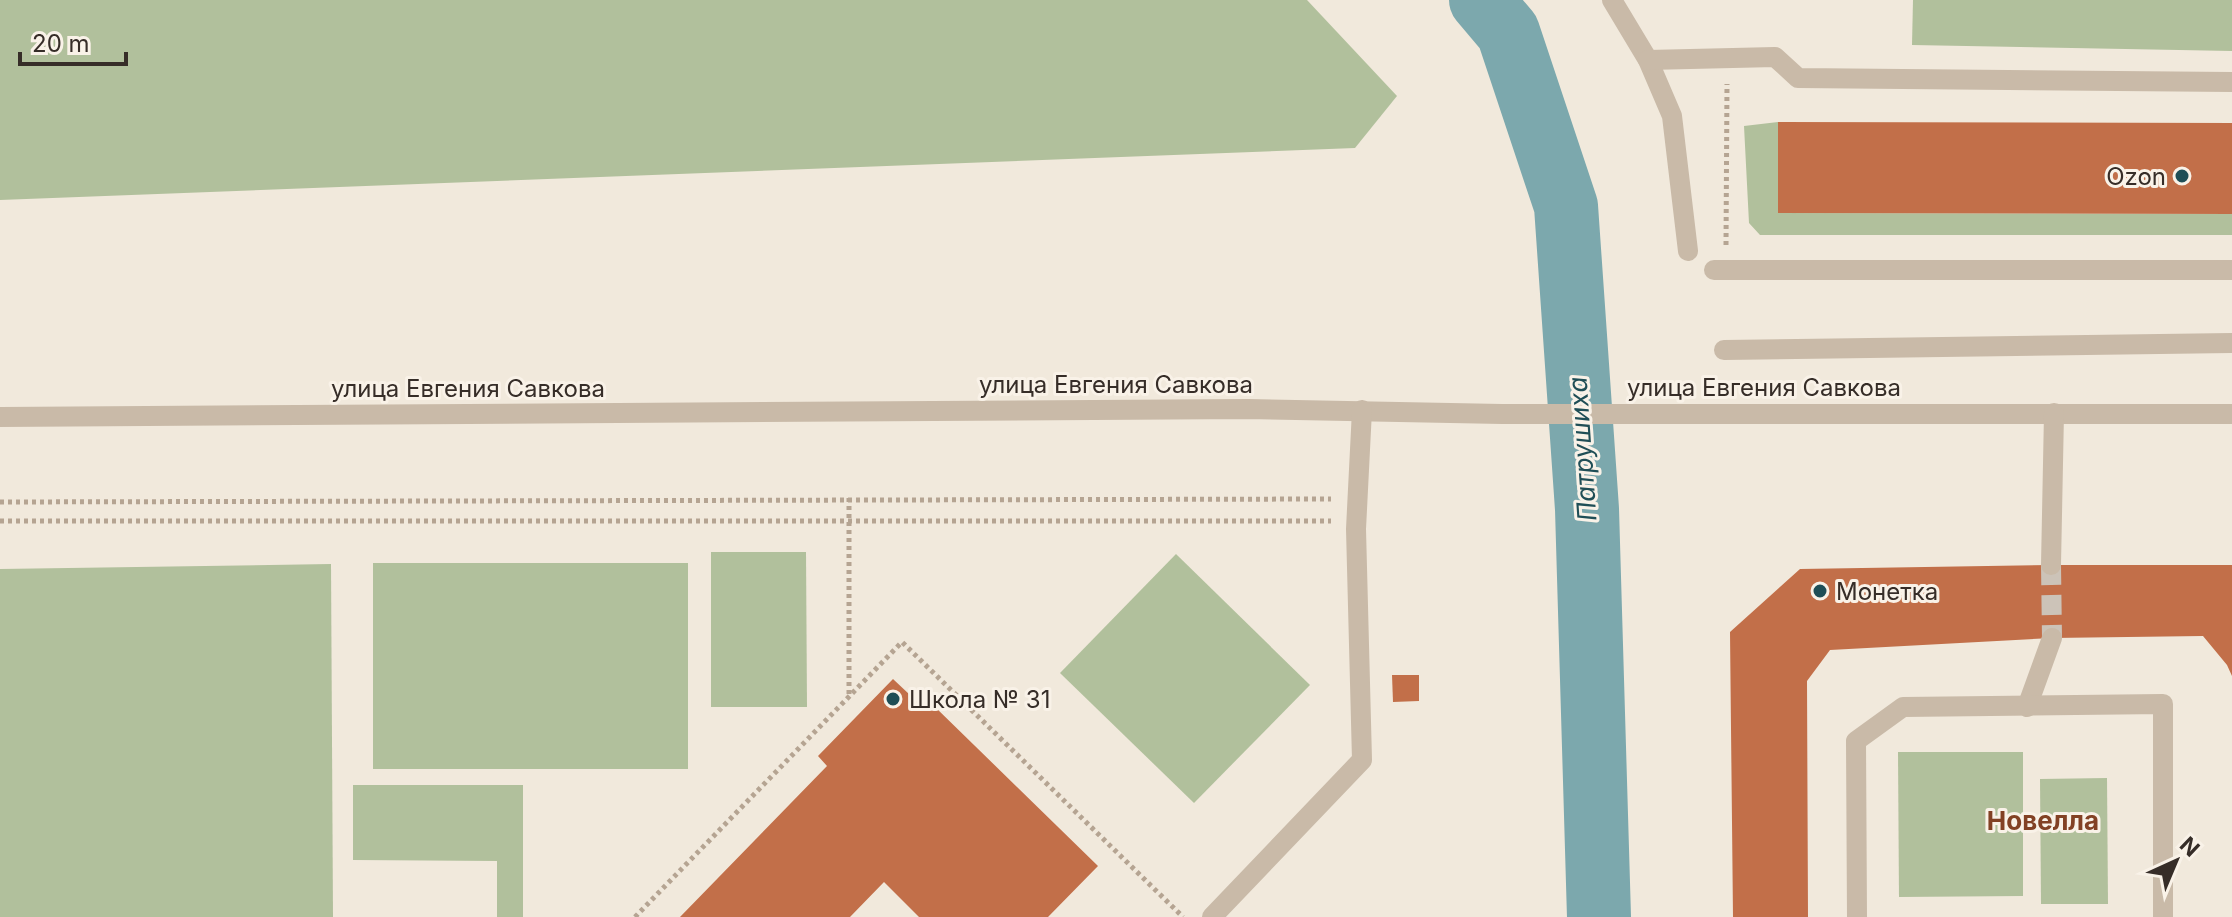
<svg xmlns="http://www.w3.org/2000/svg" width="2232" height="917" font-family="Inter,sans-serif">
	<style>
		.green { fill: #b1c09c }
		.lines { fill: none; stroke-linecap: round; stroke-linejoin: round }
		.river { stroke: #7ca8ad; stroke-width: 64 }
		.building { fill: #c26f49 }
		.minor-tunnel { stroke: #ccc3b8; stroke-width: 20; stroke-dasharray: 20 10; stroke-linecap: butt }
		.path { stroke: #b5a492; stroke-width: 5; stroke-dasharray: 4 4; stroke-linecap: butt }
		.minor { stroke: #c9baa8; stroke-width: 20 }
		.poi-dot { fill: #1f4e56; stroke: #f9f2e8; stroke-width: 3 }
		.labels { text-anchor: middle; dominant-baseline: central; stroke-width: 6; stroke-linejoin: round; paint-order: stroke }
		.poi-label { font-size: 24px; fill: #362d28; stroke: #f9f2e8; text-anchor: start }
		.street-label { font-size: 24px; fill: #362d28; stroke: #f9f2e8 }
		.water-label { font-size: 26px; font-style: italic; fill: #1f4e56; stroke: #f9f2e8 }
		.neighbourhood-label { font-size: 26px; font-weight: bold; fill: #824124; stroke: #f9f2e8 }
	</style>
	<rect width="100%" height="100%" fill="#f1e9dc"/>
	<g class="green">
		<path d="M0,0H1307L1397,96L1355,148L0,200Z"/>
		<path d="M1913,0H2232V51L1912,45Z"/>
		<path d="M1778,122V213L2232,214V235H1760L1749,223L1744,126Z"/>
		<path d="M711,552H806L807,707H711Z"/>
		<path d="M1176,554L1310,685L1194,803L1060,673Z"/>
		<rect x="373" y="563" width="315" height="206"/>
		<path d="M331,564L333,917H0V569Z"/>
		<path d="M1898,752H2023V896L1899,897Z"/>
		<path d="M2107,778L2108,904H2041L2040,779Z"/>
		<path d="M353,785H523V917H497V861L353,860Z"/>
	</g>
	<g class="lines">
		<path class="river" d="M1481,0L1508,32L1566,206L1587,509L1599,917"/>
	</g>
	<g class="building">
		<path d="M1778,122L2232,123V214L1778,213Z"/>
		<path d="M2051,565H2232V676L2227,665L2203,636L2052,638L1830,650L1807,681L1808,917H1733L1730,632L1800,569Z"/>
		<path d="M1392,675H1419V701L1393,702Z"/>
		<path d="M893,679L927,711L933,705L1098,866L1048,917H919L884,882L850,917H680L827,766L818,756Z"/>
	</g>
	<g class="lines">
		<path class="minor-tunnel" d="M2051,565L2052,638"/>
		<g class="path">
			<path d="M1726,245L1727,84"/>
			<path d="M849,498V696"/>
			<path d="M0,502L1331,499"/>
			<path d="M0,521H1331"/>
			<path d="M635,917L902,642L1183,917"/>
		</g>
		<g class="minor">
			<path d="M1612,0L1648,60L1672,116L1688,251"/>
			<path d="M1648,60L1775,57L1798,78L2232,82"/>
			<path d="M1714,270H2232"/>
			<path d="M1724,350L2232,343"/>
			<path d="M0,417L1248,409L1502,414H2232"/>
			<path d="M2051,565L2054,413"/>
			<path d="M2027,707L2052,638"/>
			<path d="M1212,917L1362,760L1356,529L1362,410"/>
			<path d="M1857,917L1856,741L1903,707L2163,704V917"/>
		</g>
	</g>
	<g class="poi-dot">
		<circle cx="2182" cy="176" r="8"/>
		<circle cx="1820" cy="591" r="8"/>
		<circle cx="893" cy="699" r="8"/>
	</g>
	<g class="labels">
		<g class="poi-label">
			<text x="2166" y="176" text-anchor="end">Ozon</text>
			<text x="1836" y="591">Монетка</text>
			<text x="909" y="699">Школа № 31</text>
		</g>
		<g class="street-label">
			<text x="1116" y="384">улица Евгения Савкова</text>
			<text x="1764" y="387">улица Евгения Савкова</text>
			<text x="468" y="388">улица Евгения Савкова</text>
		</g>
		<g class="water-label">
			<text transform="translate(1582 449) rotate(-94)">Патрушиха</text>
		</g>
		<g class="neighbourhood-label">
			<text x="2043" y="820">Новелла</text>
		</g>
	</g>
	<g transform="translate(2176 861) rotate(44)" stroke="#f9f2e8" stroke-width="6" paint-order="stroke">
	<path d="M0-6L14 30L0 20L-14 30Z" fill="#362d28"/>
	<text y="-12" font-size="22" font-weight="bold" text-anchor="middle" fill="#362d28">N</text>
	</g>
	<path d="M20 52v12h106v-12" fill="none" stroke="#362d28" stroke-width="4"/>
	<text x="32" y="52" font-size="24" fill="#362d28" stroke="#f9f2e8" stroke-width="6" paint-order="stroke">20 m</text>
</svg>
